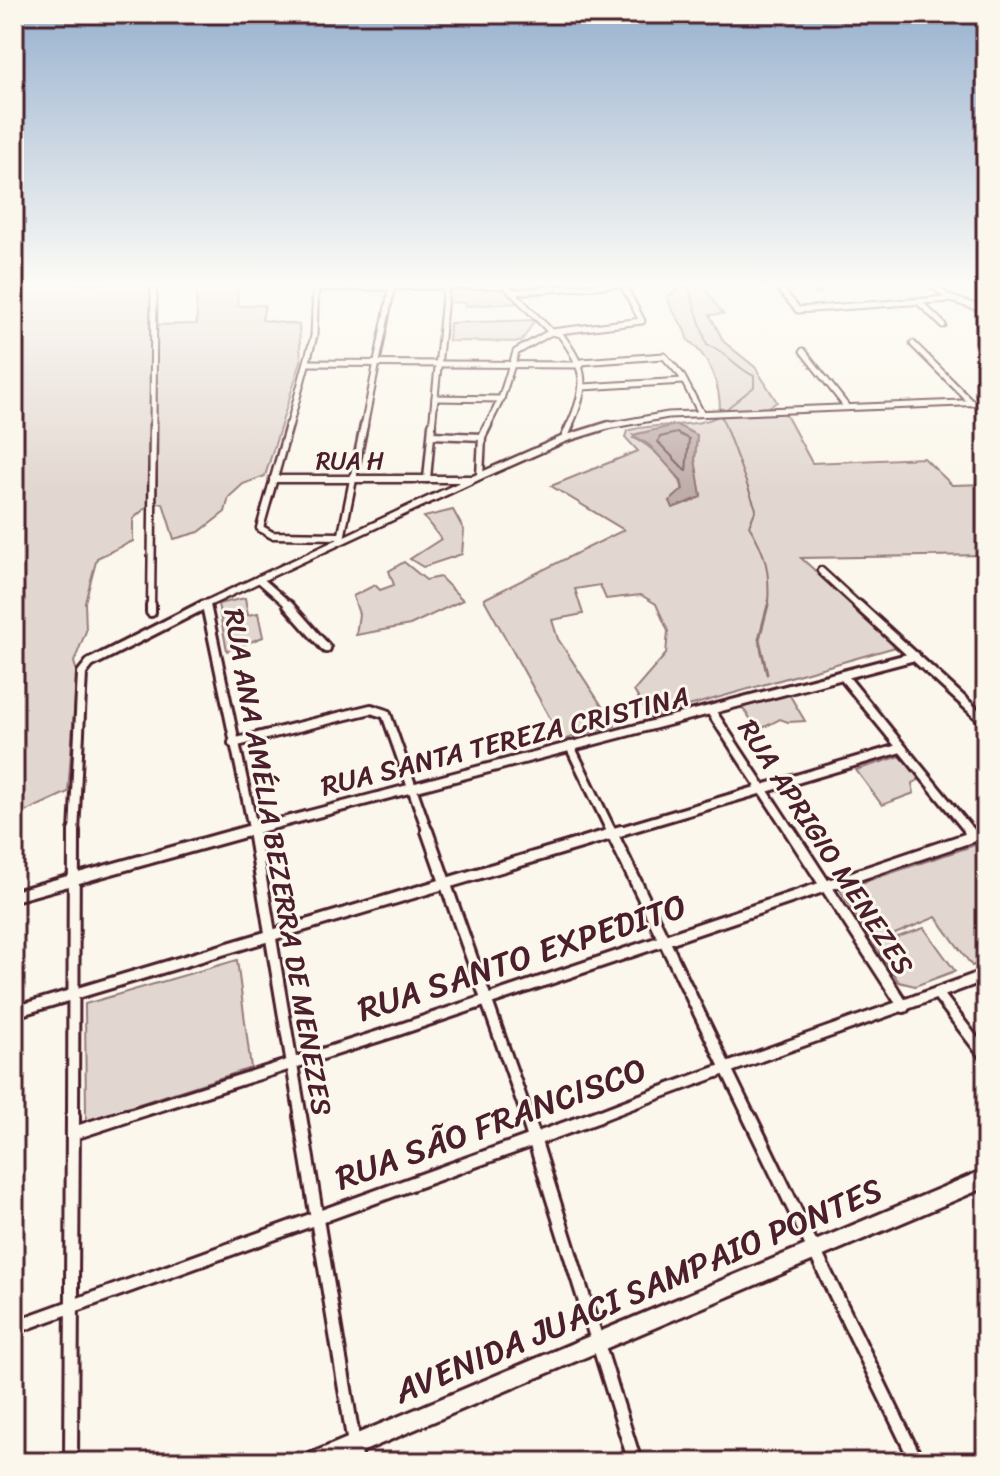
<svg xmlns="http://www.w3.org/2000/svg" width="1000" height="1476" font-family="Sriracha,sans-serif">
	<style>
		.green { fill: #e2d7d0; stroke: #967b7e; stroke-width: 2; fill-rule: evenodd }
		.water { fill: #bfadaa; stroke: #907477; stroke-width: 2 }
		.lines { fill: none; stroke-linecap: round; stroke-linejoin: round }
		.shore { stroke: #79585e; stroke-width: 2 }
		.stream-far1 { stroke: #907477; stroke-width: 2 }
		.stream { stroke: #907477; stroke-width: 3 }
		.street-far4-casing { stroke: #4a1f2b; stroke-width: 9 }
		.street-far3-casing { stroke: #4a1f2b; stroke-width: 11 }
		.street-far2-casing { stroke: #4a1f2b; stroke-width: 14 }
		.street-far1-casing { stroke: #4a1f2b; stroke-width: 16 }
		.street-casing { stroke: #4a1f2b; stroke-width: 18 }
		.secondary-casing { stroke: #4a1f2b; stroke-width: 6 }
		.street-far4 { stroke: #fbf7ec; stroke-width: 5 }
		.street-far3 { stroke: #fbf7ec; stroke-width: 6 }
		.street-far2 { stroke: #fbf7ec; stroke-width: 8 }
		.street-far1 { stroke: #fbf7ec; stroke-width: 10 }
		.street { stroke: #fbf7ec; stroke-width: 12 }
		.secondary { fill: #fbf7ec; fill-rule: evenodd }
		.labels { text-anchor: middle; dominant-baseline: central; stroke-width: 6; stroke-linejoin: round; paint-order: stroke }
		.far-street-label { font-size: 24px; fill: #4a1f2b; stroke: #fbf7ec }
		.street-label { font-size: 28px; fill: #4a1f2b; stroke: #fbf7ec }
		.near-street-label { font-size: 34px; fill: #4a1f2b; stroke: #fbf7ec }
	</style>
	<rect width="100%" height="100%" fill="#fbf7ec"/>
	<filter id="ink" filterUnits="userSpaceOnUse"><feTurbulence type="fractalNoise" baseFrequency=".0125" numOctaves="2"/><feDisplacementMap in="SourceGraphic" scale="16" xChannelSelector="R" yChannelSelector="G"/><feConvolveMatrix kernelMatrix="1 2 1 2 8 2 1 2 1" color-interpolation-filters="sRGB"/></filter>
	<g filter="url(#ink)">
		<g class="green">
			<path d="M14,283H152L151,325L197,324L196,283H237L238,306L265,305L262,320L299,325L301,361L265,476L243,484L229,497L225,512L199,532L174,539L163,503L150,504L133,519V541L97,558L85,602L86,631L74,662L77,672L68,792L14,817Z"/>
			<path d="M676,283H701L723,314L710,315L724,342L755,367L777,402L767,408L770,413H785L812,463L924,458L952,485L986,484V555L801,558L899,646L650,717L634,691L666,654L668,631L656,604L641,595L606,599L600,585L575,589L583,614L552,620L558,639L615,726L562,740L484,599L624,530L551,486L638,451L625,437L627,431C651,422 704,429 720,414C721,385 709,356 687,339C685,324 671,313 667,297L677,291ZM676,425L697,435L695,460L701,496L689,503L670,501L682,491C685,477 648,442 633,438L637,434Z"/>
			<path d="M503,286L521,303L465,306V303L448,302V287Z"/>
			<path d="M535,320L521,342L449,341L450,323Z"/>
			<path d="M453,510L464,530L462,554L423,567L410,559L441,539L424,517Z"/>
			<path d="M404,562L426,580L440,577L463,600L410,625L356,635L359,614L353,596L375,585L380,590L394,585L389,571Z"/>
			<path d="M245,598L248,615L258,613L263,637L227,651L218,604Z"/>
			<path d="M789,694L805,721L788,722L780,719L759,730L741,706Z"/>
			<path d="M901,756L921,779L912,783L914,793L882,805L856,770Z"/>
			<path d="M978,844L986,854V960L972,966L936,917L873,943L840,890Z"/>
			<path d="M924,928L955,971L915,986L899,982L874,945Z"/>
			<path d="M237,960L251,1068L86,1121L85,1004Z"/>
		</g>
		<path class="water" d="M676,425L697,435L695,459L701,497L673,508L670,501L683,489L681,480L649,445L633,435Z"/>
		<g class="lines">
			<path class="shore" d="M677,433L689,439L686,471L658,442L660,437Z"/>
			<g class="stream-far1">
				<path d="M687,283L707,345C726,351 735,367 754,376V387L725,410"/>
				<path d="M721,415L756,509L749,526C767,554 770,574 768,607"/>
			</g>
			<path class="stream" d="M767,674L759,639L768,605"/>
			<defs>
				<g id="street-far4">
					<path d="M503,283L551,332L560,334C587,370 588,386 569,427"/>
					<path d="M775,283L798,310L951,299"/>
					<path d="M812,283L818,290"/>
					<path d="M929,283L951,299L986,310"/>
					<path d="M316,288L505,285"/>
					<path d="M511,292L622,284"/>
					<path d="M918,301L943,325"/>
					<path d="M913,344L972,403"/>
					<path d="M803,351L846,406"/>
					<path d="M581,362L664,356L681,375L701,413"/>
					<path d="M307,363L581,365"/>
					<path d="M583,387L684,381"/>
					<path d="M435,398L501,399"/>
					<path d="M153,427L154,283"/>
					<path d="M289,427L314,336L316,283"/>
					<path d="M364,427L392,287"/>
					<path d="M432,427L446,287"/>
					<path d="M487,427L501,399L516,352L551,332L642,321L622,283"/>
					<path d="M602,427L668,415L986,402"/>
				</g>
				<g id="street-far3">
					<path d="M289,425L260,528L272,535L340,536"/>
					<path d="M432,435L482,437"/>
					<path d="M564,439L609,425"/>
					<path d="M480,476L564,439L570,425"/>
					<path d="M273,479H472"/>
					<path d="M427,479L432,425"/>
					<path d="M341,539L364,425"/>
					<path d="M821,571L860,607"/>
					<path d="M259,579L291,607"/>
					<path d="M151,607L153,425"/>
					<path d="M200,607L206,604"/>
					<path d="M207,607L206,604L480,476L482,437L488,425"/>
				</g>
				<g id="street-far2">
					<path d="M206,605L254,833"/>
					<path d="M288,605L326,648"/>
					<path d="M858,605L986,722"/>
					<path d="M151,612V605"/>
					<path d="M843,676L971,833"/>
					<path d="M711,711L791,833"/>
					<path d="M233,743L371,709L386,714L428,833"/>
					<path d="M570,746L612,833"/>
					<path d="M74,833L82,673L90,663L204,605"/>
					<path d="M241,833L915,656"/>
					<path d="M614,833L901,748"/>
					<path d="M982,833L986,832"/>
				</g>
				<g id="street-far1">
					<path d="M253,831L301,1118"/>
					<path d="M427,831L528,1118"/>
					<path d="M611,831L750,1118"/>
					<path d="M790,831L904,1007"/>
					<path d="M969,831L973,836"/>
					<path d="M14,896L248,831"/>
					<path d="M937,993L986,1057"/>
					<path d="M14,1012L621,831"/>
					<path d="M73,1118L74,831"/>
					<path d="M120,1118L395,1031L986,832"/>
					<path d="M594,1118C723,1067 855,1024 986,975"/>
				</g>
				<g id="street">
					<path d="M300,1116L357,1462"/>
					<path d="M527,1116L635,1462"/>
					<path d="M749,1116L917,1462"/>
					<path d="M74,1133L126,1116"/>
					<path d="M15,1327L599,1116"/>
					<path d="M71,1462L73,1116"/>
				</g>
				<path id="secondary" d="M986,1169V1187L338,1462H304L307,1455Z"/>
			</defs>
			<use href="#street-far4" class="street-far4-casing"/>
			<use href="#street-far3" class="street-far3-casing"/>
			<use href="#street-far2" class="street-far2-casing"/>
			<use href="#street-far1" class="street-far1-casing"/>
			<use href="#street" class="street-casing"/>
			<use href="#secondary" class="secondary-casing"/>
			<use href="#street-far4" class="street-far4"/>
			<use href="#street-far3" class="street-far3"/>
			<use href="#street-far2" class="street-far2"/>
			<use href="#street-far1" class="street-far1"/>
			<use href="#street" class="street"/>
			<use href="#secondary" class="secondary"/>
		</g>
	</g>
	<linearGradient id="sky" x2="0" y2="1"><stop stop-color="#97b1cf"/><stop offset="0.58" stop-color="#fdfbf6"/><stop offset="1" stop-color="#fdfbf6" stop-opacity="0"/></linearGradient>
	<rect width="1000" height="490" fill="url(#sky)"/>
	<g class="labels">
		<g class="far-street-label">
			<text x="350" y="461">RUA H</text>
		</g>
		<g class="street-label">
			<text transform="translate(505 741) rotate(-14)">RUA SANTA TEREZA CRISTINA</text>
			<text transform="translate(826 847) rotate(57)">RUA APRIGIO MENEZES</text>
			<text transform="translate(278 862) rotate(80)">RUA ANA AMÉLIA BEZERRA DE MENEZES</text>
		</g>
		<g class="near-street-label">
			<text transform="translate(522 958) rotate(-18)">RUA SANTO EXPEDITO</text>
			<text transform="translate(491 1124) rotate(-20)">RUA SÃO FRANCISCO</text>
			<text transform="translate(638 1291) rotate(-23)">AVENIDA JUACI SAMPAIO PONTES</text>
		</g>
	</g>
	<rect width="1000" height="1476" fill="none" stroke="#fbf7ec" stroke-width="48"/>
	<rect x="24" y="24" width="952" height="1428" fill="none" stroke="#4a1f2b" stroke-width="3" filter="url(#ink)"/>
</svg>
